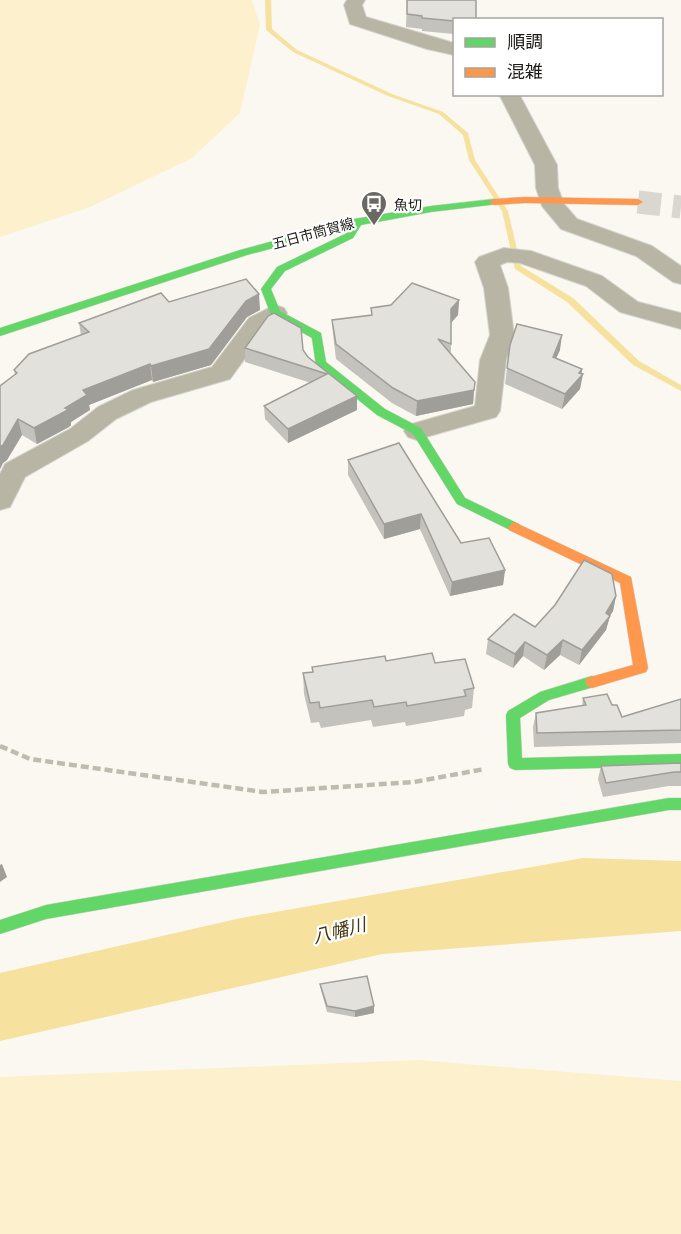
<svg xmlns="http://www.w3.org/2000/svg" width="681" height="1234" font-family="Lato,'Noto Sans JP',sans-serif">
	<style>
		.green { fill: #fcf1cc }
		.water { fill: #f6e29e }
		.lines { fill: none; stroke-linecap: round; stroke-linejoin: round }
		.stream { fill: #f6e29e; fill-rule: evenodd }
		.primary-tunnel { stroke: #d9d7cf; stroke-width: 23; stroke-dasharray: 23 12; stroke-linecap: butt }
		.street-casing { stroke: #d6d4ce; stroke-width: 2 }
		.fast-casing { stroke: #d6d4ce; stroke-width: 1 }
		.slow-casing { stroke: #d6d4ce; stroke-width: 1 }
		.path { stroke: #bebbaf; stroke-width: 4.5; stroke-dasharray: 8 4; stroke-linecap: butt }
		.street { fill: #b9b5a4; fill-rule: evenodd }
		.fast { fill: #63d668; fill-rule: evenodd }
		.slow { fill: #ff974d; fill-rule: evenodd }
		.wall { fill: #c3c2bc }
		.shaded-wall { fill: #9f9e99 }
		.building { fill: #e3e1db; stroke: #9f9e99; stroke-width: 1.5 }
		.labels { text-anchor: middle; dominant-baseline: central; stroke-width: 4.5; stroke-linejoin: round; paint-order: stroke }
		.far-poi-label { font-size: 14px; fill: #1d1b16; stroke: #fff; text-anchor: start }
		.far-street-label { font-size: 14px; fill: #1d1b16; stroke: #fff }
		.water-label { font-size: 18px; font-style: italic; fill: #42360e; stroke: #fff }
	</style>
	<rect width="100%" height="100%" fill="#faf8f0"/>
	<g class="green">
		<path d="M0,0H252L260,25L240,113L192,158L90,207L0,237Z"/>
		<path d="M417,1060L681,1081V1234H0V1077Z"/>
	</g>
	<path class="water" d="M583,858L681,861V931L382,954L0,1041V973L241,918Z"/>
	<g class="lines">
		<path class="stream" d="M265,0H271L272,29L297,50L392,94L443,112L468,133L475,160L508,211L521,266L573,298L639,361L681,385V391L633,365L567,302L515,269L502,211L469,160L463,135L439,114L388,96L293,52L266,30Z"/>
		<path class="primary-tunnel" d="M638,202L681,207"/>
		<defs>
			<g id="street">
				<path d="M347,0H365L362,5L366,17L454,43V55L427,49L350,24L344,5Z"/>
				<path d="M499,94H519L557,165L558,188L564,204L577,219L652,246L681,266V284L673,282L636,256L561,229L542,206L536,188L535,165Z"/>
				<path d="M504,248L531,251L602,276L638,302L681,313V329L620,312L586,286L520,263L507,262L500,265L508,288L514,335L506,360L500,411L496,417L426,437L417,440L408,437L404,431L408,425L475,406L480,360L490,335L484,288L475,262L479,257Z"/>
				<path d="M275,305L284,308L287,313L284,318L267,328L230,379L151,402L116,419L88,441L25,477L10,507L0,510V474L5,464L70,429L98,407L133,390L212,367L249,318Z"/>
			</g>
			<g id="fast">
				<path d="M494,199L499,202L498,204L431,212L361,225L353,238L285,271L271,289L280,311L321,333L326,362L385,409L421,428L465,498L519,524L520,527L514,532L457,504L413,434L377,415L316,366L312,338L271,315L261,289L277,267L345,234L349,228L247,255L0,336V328L240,250L354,219L431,206Z"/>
				<path d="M592,676L597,678L599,682L597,686L549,700L520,718L522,758L681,754V766L515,770L510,768L508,764L506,715L508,711L540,692Z"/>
				<path d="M669,798H681V810H669L46,919L0,934V920L46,905Z"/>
			</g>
			<g id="slow">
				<path d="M525,197L638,199L643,202L638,205L525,203L494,205L489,202L494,199Z"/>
				<path d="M514,522L631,577L648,668L646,672L592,688L587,686L585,682L587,678L633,665L620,583L509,530L508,527Z"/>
			</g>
		</defs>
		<use href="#street" class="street-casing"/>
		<use href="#fast" class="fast-casing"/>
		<use href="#slow" class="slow-casing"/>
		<path class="path" d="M0,746L30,759L263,792L414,782L485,769"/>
		<use href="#street" class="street"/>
		<use href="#fast" class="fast"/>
		<use href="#slow" class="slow"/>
	</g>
	<g class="wall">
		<path d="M407,0L454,20V34L422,31V29L406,27Z"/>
		<path d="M459,300L458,315L451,323V353L475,382L473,404L416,416L392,403L336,359L333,334L332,320L371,315V308Z"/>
		<path d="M169,302L260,310L247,317L211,365L153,382L152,380L89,405L90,410L71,422V425L69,427L37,444L22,435L7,460L3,463L0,469V386L15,375L14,370L81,335L79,323Z"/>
		<path d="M510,345L560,350L556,358L582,369L580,389L562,409L505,384Z"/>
		<path d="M245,348L303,350L308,357L357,396V410L288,443L265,419L264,406L311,383L245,362Z"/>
		<path d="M348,460L461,543L505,570L503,585L450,596L420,529L384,539L348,475Z"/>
		<path d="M616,596L613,611L610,616L606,630L579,665L560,655L544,670L523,656L513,668L486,654L488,639L535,627Z"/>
		<path d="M386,661L435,663L474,688L472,708L465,710L464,716L406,726L405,722L373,727L371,720L321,728L319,722L311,723L304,694L303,673L312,672V667Z"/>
		<path d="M583,698L612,705L622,717L681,699V743L534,747L533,727L536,713L582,706Z"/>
		<path d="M681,763V786H669L603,797L598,779L601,766Z"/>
		<path d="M320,984L374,1013L355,1017L327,1012L321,990Z"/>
	</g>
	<g class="shaded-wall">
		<path d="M259,294L260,310L247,317L211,365L153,382L151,366L246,301Z"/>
		<path d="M459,300L458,315L450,324L451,309Z"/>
		<path d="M562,335L560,350L550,372L553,357Z"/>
		<path d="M150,364L152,380L89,405L90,410L71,422V425L69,427L37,444L34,428L65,408L83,390Z"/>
		<path d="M582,369L581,376L583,374L580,389L562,409L565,394Z"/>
		<path d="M474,390L473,404L416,416L417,401Z"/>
		<path d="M357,396V410L288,443V429Z"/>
		<path d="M18,419L22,435L7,460L3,463L0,469V447Z"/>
		<path d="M421,514L420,529L384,539V524Z"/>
		<path d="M505,570L503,585L450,596L452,582Z"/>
		<path d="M616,596L613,611L609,617L610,616L606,630L579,665L582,650Z"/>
		<path d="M563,640L560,655L544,670L547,655Z"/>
		<path d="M525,642L523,656L513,668L515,654Z"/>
		<path d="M2,864L7,877L0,882V865Z"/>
		<path d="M374,1006V1013L355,1017V1011Z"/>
	</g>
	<g class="building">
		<path d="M407,0H476V20H454V21L422,18V16L407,14Z"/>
		<path d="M246,279L259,294L246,301L209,349L151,366L150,364L83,390L87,395L65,408L68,409L66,411L34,428L18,419L3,445L0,447V386L17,373L14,370L29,354L89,332L79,323L161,293L169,302Z"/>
		<path d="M412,283L459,300L451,309V344L438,339L475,382L474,390L417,401L393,388L336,344L332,320L372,315L371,308L391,305Z"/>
		<path d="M274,313L301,328L303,350L308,357L357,396L288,429L264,406L327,374L245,348L268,316Z"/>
		<path d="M517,324L562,335L553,357L582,369L579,373L583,374L565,394L507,368L510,345Z"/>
		<path d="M399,443L461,543L489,538L505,570L452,582L421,514L384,524L348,460Z"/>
		<path d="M584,560L612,574L616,596L606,613L610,616L582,650L563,640L547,655L525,642L515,654L488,639L514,614L535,627L555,605Z"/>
		<path d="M432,653L435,663L465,659L474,688L464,690L466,696L407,706L406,702L374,707L372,700L320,708L319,702L310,703L303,673L313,672L312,667L385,656L386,661Z"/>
		<path d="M607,694L612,705H617L622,717L681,699V730L537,733L536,713L586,705L583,698Z"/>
		<path d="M681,763V772H674L606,783L601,766Z"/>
		<path d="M367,976L374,1006L355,1011L327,1006L320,984Z"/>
	</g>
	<defs>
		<symbol id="bus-pin" viewBox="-11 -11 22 30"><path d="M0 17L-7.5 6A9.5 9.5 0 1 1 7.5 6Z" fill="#6a6862" stroke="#fff"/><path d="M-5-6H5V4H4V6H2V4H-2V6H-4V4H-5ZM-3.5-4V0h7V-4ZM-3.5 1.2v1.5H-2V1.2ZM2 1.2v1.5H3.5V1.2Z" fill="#fff"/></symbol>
	</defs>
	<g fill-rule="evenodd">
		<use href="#bus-pin" x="359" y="189" width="30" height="40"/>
	</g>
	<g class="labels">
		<g class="far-poi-label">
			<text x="394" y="204">魚切</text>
		</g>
		<g class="far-street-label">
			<text transform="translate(313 233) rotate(-15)">五日市筒賀線</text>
		</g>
		<g class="water-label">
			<text transform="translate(339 930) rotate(-14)">八幡川</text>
		</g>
	</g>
	<rect x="453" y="18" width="210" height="78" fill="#ffffff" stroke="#a5a4a2" stroke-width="1.5"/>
	<rect x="465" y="38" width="30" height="9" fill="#63d668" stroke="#a5a4a2" stroke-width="1.5"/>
	<text x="507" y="48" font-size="18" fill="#1d1b16">順調</text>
	<rect x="465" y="68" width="30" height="9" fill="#ff974d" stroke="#a5a4a2" stroke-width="1.5"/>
	<text x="507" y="78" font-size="18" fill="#1d1b16">混雑</text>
</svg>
